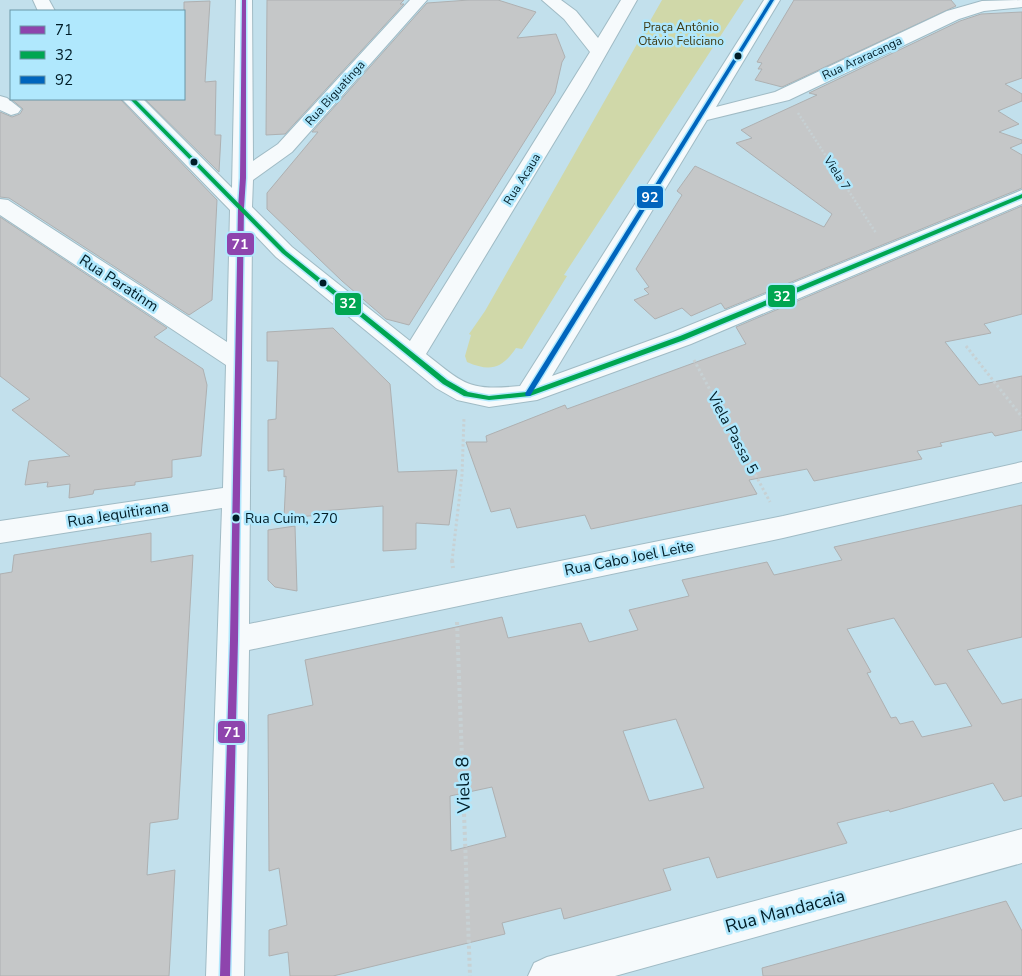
<svg xmlns="http://www.w3.org/2000/svg" width="1022" height="976" font-family="'Nunito Sans',sans-serif">
	<style>
		.green { fill: #d0d8a9 }
		.building { fill: #c5c7c8; stroke: #aeb0b1; fill-rule: evenodd }
		.lines { fill: none; stroke-linecap: round; stroke-linejoin: round }
		.minor-casing { stroke: #a0bbc5; stroke-width: 2 }
		.path-far2 { stroke: #c7d1d4; stroke-width: 2.5; stroke-dasharray: 2 2; stroke-linecap: butt }
		.path-far1 { stroke: #c7d1d4; stroke-width: 3; stroke-dasharray: 2.5 2.5; stroke-linecap: butt }
		.path { stroke: #c7d1d4; stroke-width: 4; stroke-dasharray: 3 3; stroke-linecap: butt }
		.minor { fill: #f6fafc; fill-rule: evenodd }
		.bus-1-casing { stroke: #b0e8fd; stroke-width: 3 }
		.bus-2-casing { stroke: #b0e8fd; stroke-width: 3 }
		.bus-3-casing { stroke: #b0e8fd; stroke-width: 3 }
		.bus-1 { fill: #8e44ad; fill-rule: evenodd }
		.bus-2 { fill: #00a651; fill-rule: evenodd }
		.bus-3 { fill: #0065bd; fill-rule: evenodd }
		.bus-dot { fill: #001d27; stroke: #b0e8fd; stroke-width: 2 }
		.labels { text-anchor: middle; dominant-baseline: central; stroke-width: 5; stroke-linejoin: round; paint-order: stroke }
		.far-park-label { font-size: 12px; fill: #3e3910; stroke: #b0e8fd }
		.far-street-label { font-size: 12px; fill: #001d27; stroke: #b0e8fd }
		.bus-label { font-size: 14px; fill: #001d27; stroke: #b0e8fd; text-anchor: start }
		.street-label { font-size: 15px; fill: #001d27; stroke: #b0e8fd }
		.near-street-label { font-size: 18px; fill: #001d27; stroke: #b0e8fd }
		.line-badge { stroke: #b0e8fd; stroke-width: 2 }
		.badge-label { font-size: 14px; text-anchor: middle; font-weight: bold; fill: #fff }
	</style>
	<rect width="100%" height="100%" fill="#c2e0ec"/>
	<path class="green" d="M662,0H744L564,275L567,276L522,349L516,348C502,369 490,372 467,362L465,356L471,335L469,334L485,311Z"/>
	<g class="building">
		<path d="M267,0H404L400,4H404L285,134L266,135Z"/>
		<path d="M469,0H498L536,12L517,38L556,34L565,57L562,62L555,93L409,325L386,319L342,281L267,209V193L318,132H312L427,3Z"/>
		<path d="M794,0H951L956,6L782,87L755,80L762,69H758L762,63L757,62Z"/>
		<path d="M210,1L205,82L216,81L215,135H221L219,172L145,99H184V2Z"/>
		<path d="M1022,12V78L1005,84L1022,94V101L998,111L1019,124L999,132L1022,140V143L1010,148L1022,155V188L725,309L721,303L691,316L682,308L655,319L634,300L649,294L644,289L649,287L636,269L682,195L677,191L695,166L824,227L832,214L736,143L752,138L741,130L817,95L809,93L960,21L981,14Z"/>
		<path d="M11,99H120L217,200L212,300L189,315L9,198L0,197V112L12,117L20,114L23,109Z"/>
		<path d="M1022,206V314L984,324L991,333L945,342L979,385L1022,376V430L995,436L992,432L940,443L942,446L917,451L922,459L814,481L807,469L749,480L757,494L591,529L585,515L517,528L510,508L491,512L466,442H487L486,436L565,405L567,409L746,344L736,327Z"/>
		<path d="M0,217L167,328L154,337L203,369L207,385L201,456L172,460V477L135,482V485L94,490L93,494L69,498L70,484L47,487L48,482L25,485L29,461L70,456L12,410L30,399L0,376Z"/>
		<path d="M333,328L390,384L398,472L457,470L449,525L416,523V549L383,551V506L321,511V515L284,518L286,476L284,477V469L268,471V420L276,419L278,361H267V332Z"/>
		<path d="M1022,505V637L967,650L1002,704L1022,699V796L1004,801L993,783L890,812L889,810L837,823L847,843L717,878L709,857L663,869L671,890L564,919L561,908L502,923L505,934L333,976H290L288,952L269,956V930L287,925L279,868L269,871L268,715L313,705L305,660L502,617L508,638L581,623L589,642L638,630L629,610L689,596L682,580L767,562L774,575L842,560L834,547ZM894,618L935,685L946,683L972,726L922,737L913,721L900,724L896,717L891,718L867,673L871,672L847,629ZM676,719L704,788L649,801L623,731ZM492,787L506,837L451,851L450,796Z"/>
		<path d="M295,526L297,591L275,587L268,580V530Z"/>
		<path d="M151,533V562L193,555L178,819L150,823L147,875L175,870L169,976H0V574L12,572L14,555Z"/>
		<path d="M1006,901L1022,931V976H763L762,968Z"/>
	</g>
	<g class="lines">
		<defs>
			<g id="minor">
				<path d="M33,0H49L55,11H38Z"/>
				<path d="M236,0H252L253,161L278,144L410,0H427L292,152L253,180L252,207L292,247L410,341L590,52L564,19L542,0H561L576,11L598,38L621,0H637L587,88L426,354C465,385 469,391 520,386L764,0H780L716,107L775,92L947,11L982,1L1022,0V7L984,11L959,19L789,100L707,120L552,376L673,332L1022,190V204L691,344L537,400L489,407L457,400L436,388L276,257L252,232L249,624L783,516L1022,462V482L783,538L249,650L244,976H206L222,508L0,543V521L223,488L226,365L0,215V199L8,200L227,342L230,210L122,99H143L232,188Z"/>
				<path d="M0,96L7,98L21,109L18,113L11,115L0,110Z"/>
				<path d="M1022,829V863L615,976H528L534,963L547,957Z"/>
			</g>
		</defs>
		<use href="#minor" class="minor-casing"/>
		<path class="path-far2" d="M798,113L876,233"/>
		<g class="path-far1">
			<path d="M966,346L1022,417"/>
			<path d="M694,360L770,502"/>
			<path d="M452,561L462,475L464,418"/>
		</g>
		<g class="path">
			<path d="M452,560L453,568"/>
			<path d="M457,622L470,976"/>
		</g>
		<use href="#minor" class="minor"/>
		<defs>
			<path id="bus-1" d="M242,0H246V178L244,208L238,640L230,976H220L230,640L238,208L240,178Z"/>
			<path id="bus-2" d="M130,99H135L286,251L447,380L468,392L489,396L527,392L680,336L1020,195L1022,194V198L684,340L530,396L489,400L464,396L443,384L282,253Z"/>
			<path id="bus-3" d="M770,0H774L530,396H526L525,394L526,392Z"/>
		</defs>
		<use href="#bus-1" class="bus-1-casing"/>
		<use href="#bus-2" class="bus-2-casing"/>
		<use href="#bus-3" class="bus-3-casing"/>
		<use href="#bus-1" class="bus-1"/>
		<use href="#bus-2" class="bus-2"/>
		<use href="#bus-3" class="bus-3"/>
	</g>
	<g class="bus-dot">
		<circle cx="738" cy="56" r="4.5"/>
		<circle cx="194" cy="162" r="4.5"/>
		<circle cx="323" cy="283" r="4.5"/>
		<circle cx="236" cy="518" r="4.5"/>
	</g>
	<g class="labels">
		<g class="far-park-label">
			<text x="681" y="27">Praça Antônio<tspan x="681" dy="14">Otávio Feliciano</tspan></text>
		</g>
		<g class="far-street-label">
			<text transform="translate(862 58) rotate(-25)">Rua Araracanga</text>
			<text transform="translate(335 93) rotate(-48)">Rua Biguatinga</text>
			<text transform="translate(837 173) rotate(57)">Viela 7</text>
			<text transform="translate(522 179) rotate(-58)">Rua Acaua</text>
		</g>
		<g class="bus-label">
			<text x="245" y="518">Rua Cuim, 270</text>
		</g>
		<g class="street-label">
			<text transform="translate(119 283) rotate(33)">Rua Paratinm</text>
			<text transform="translate(733 433) rotate(62)">Viela Passa 5</text>
			<text transform="translate(118 514) rotate(-9)">Rua Jequitirana</text>
			<text transform="translate(629 558) rotate(-11)">Rua Cabo Joel Leite</text>
		</g>
		<g class="near-street-label">
			<text transform="translate(463 785) rotate(-92)">Viela 8</text>
			<text transform="translate(785 911) rotate(-15)">Rua Mandacaia</text>
		</g>
	</g>
	<g class="line-badge">
		<rect x="636" y="185" width="28" height="24" rx="5" fill="#0065bd"/>
		<rect x="226" y="232" width="29" height="24" rx="5" fill="#8e44ad"/>
		<rect x="767" y="284" width="29" height="24" rx="5" fill="#00a651"/>
		<rect x="334" y="292" width="28" height="24" rx="5" fill="#00a651"/>
		<rect x="217" y="720" width="29" height="24" rx="5" fill="#8e44ad"/>
	</g>
	<g class="badge-label">
		<text x="650" y="202">92</text>
		<text x="240" y="249">71</text>
		<text x="782" y="301">32</text>
		<text x="348" y="308">32</text>
		<text x="232" y="737">71</text>
	</g>
	<rect x="10" y="10" width="175" height="90" fill="#b0e8fd" stroke="#6a97a7"/>
	<rect x="20" y="26" width="25" height="8" fill="#8e44ad" stroke="#6a97a7"/>
	<text x="55" y="35" font-size="15" fill="#001d27">71</text>
	<rect x="20" y="51" width="25" height="8" fill="#00a651" stroke="#6a97a7"/>
	<text x="55" y="60" font-size="15" fill="#001d27">32</text>
	<rect x="20" y="76" width="25" height="8" fill="#0065bd" stroke="#6a97a7"/>
	<text x="55" y="85" font-size="15" fill="#001d27">92</text>
</svg>
